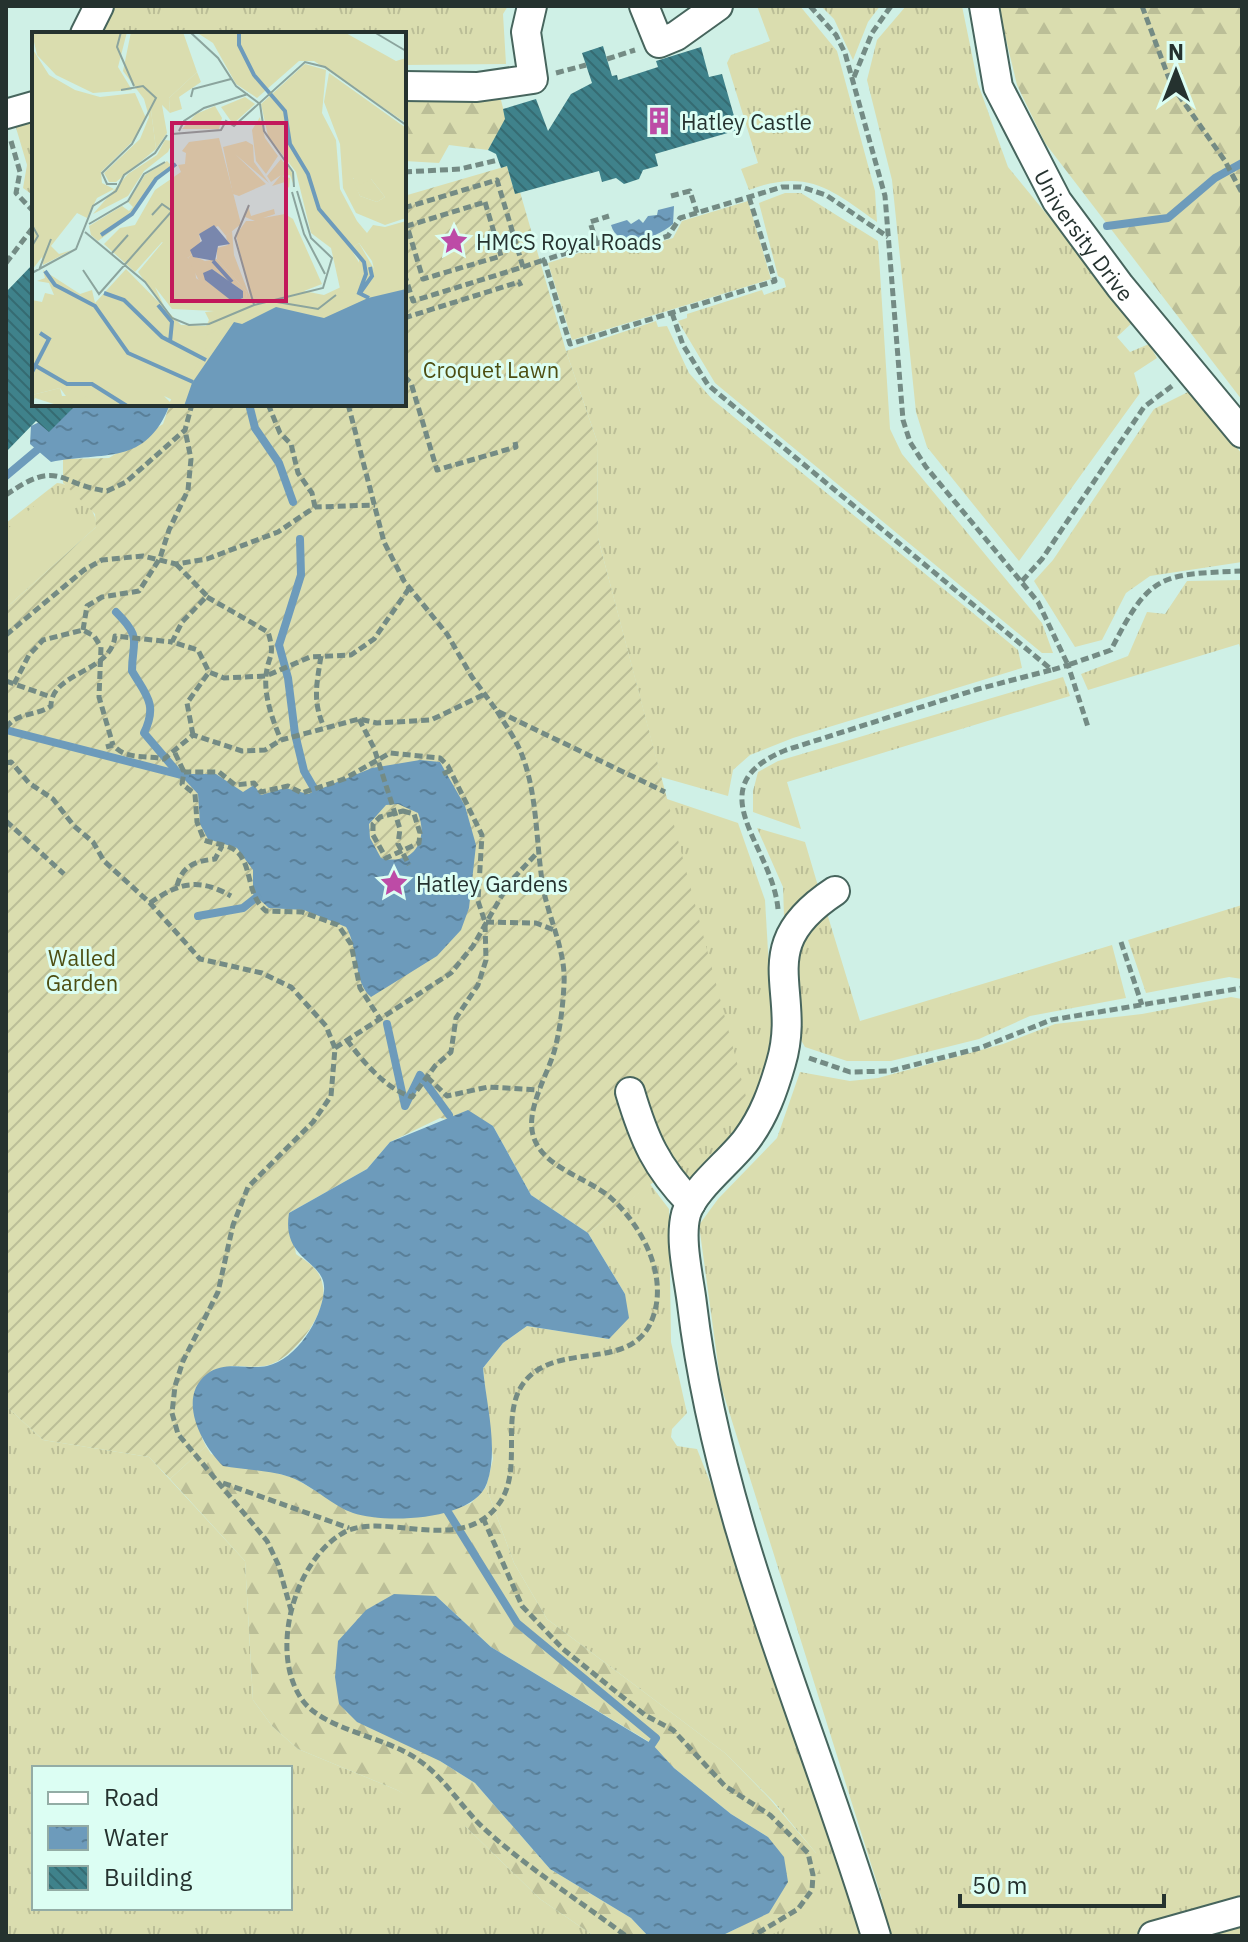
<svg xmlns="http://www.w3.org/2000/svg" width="1248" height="1942" font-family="'IBM Plex Sans',sans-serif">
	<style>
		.grass { fill: url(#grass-tufts); fill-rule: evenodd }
		.forest { fill: url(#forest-firs) }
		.garden { fill: url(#garden-furrows) }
		.pitch { fill: #daddaf }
		.water { fill: url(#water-ripples); fill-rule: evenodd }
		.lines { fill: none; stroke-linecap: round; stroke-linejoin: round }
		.stream { stroke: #6d9bbb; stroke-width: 8 }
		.building { fill: url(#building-back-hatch) }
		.minor-casing { stroke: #47655d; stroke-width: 32 }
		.path { stroke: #748b84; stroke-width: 5; stroke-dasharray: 8 4; stroke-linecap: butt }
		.minor { stroke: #fff; stroke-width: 28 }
		.labels { text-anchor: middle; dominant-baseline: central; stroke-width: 6; stroke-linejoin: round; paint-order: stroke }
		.poi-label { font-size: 22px; fill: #25322f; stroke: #dcfef3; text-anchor: start }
		.street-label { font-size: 22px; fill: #25322f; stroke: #dcfef3 }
		.park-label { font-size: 22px; fill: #4d4e12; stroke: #dcfef3 }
		.inset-river { fill: none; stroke: #6d9bbb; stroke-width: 4 }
		.inset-road { fill: none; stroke: #8ba49d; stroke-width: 2 }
		.view { fill: #c2185b; fill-opacity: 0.15; stroke: #c2185b; stroke-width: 4 }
		.inset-edge { fill: none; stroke: #25322f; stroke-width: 4 }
	</style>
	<defs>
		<pattern id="grass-tufts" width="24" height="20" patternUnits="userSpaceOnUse" patternTransform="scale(2)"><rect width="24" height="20" fill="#daddaf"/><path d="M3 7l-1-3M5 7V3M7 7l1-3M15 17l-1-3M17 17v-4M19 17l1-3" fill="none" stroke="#bbbe97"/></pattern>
		<pattern id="forest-firs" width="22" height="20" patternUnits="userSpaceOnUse" patternTransform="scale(2)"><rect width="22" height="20" fill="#daddaf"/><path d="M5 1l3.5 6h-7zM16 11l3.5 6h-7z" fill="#bbbe97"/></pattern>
		<pattern id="garden-furrows" width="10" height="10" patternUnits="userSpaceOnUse" patternTransform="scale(2)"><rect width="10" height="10" fill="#daddaf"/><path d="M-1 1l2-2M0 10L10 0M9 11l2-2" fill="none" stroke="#bbbe97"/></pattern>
		<pattern id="water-ripples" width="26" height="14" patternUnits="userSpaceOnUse" patternTransform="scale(2)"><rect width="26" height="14" fill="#6d9bbb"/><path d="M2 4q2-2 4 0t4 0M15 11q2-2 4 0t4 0" fill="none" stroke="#597f98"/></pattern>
		<pattern id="building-back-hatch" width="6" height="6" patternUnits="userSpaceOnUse" patternTransform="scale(2)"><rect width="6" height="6" fill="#3f828b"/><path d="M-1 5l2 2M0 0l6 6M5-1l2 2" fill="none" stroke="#356b72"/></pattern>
	</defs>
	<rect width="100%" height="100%" fill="#cff0e6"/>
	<g class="grass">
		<path d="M111,6H508L503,14L506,64L404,65V34H94Z"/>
		<path d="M757,6H800L837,51L875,191L877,222C831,189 807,168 749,190L741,169L758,163L727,63L731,55L770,41Z"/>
		<path d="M821,6H880L868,22L853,60L834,19Z"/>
		<path d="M906,6H962L978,84L1008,167L1134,321L1117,337L1130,352L1149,344L1157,358L1134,373L1140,393L1019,561L927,447L916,412L892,180L867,80L877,40Z"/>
		<path d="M34,117V196L23,188L27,165L14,121Z"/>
		<path d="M785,193H801L878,241L890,429L902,454L1042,623L1053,653H1042L715,383L678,321L687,318V314L762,290L764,295L786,287L784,279L778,276L759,203Z"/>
		<path d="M748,201L771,279L572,340L548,263L613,242L630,251L673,238L682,221Z"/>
		<path d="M656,321L658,327L667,326L689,373L712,399L1018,650L1022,668L793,738L750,755L733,770L728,796L661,777L598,538L597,441L566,351Z"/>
		<path d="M1190,391L1242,454V562L1150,576L1126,593L1102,640L1075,647L1034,581L1053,560L1154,409Z"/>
		<path d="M57,483C73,483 99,511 96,527L6,608V523Z"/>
		<path d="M1242,580V654L1239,644L1088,690L1081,674L1128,656L1147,612L1165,614L1187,581Z"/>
		<path d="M1063,677L1070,696L787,782L801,829L753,812V791L758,772L778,761Z"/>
		<path d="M667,799L738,823L765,900L773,1036L767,1077L745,1122L692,1179L675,1166Z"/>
		<path d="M757,828L805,842L818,886L784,916L783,887Z"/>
		<path d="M1242,905V979L1229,977L1146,993L1128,940Z"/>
		<path d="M826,910L860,1021L1112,945L1126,998L1030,1016L979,1039L891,1061H847L805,1047L795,1030L790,956Z"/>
		<path d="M1231,997L1242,999V1936H730L816,1853L773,1801L725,1753L547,1619L514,1563L486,1487L493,1459L483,1368L503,1343L527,1326L609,1339L625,1294L588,1233L650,1184L669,1209L671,1342L687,1413L672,1429L671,1437L677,1446L697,1449L739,1555L855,1905L882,1899L721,1386L699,1225L718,1199L777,1138L800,1072L850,1081L878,1078L1003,1044L1055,1024L1142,1014Z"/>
		<path d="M6,1406L43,1440L149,1457L245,1561L253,1700L272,1726L298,1749L397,1790L465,1826L540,1899L594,1936H6ZM34,1768H290V1908H34Z"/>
	</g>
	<g class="forest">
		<path d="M998,6H1242V400L1045,143L1017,85Z"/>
		<path d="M404,100H501L511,140L503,143L494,139L488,150L449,145L439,163L404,161Z"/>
		<path d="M206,1446L211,1454L294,1478L353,1513L448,1512L471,1503L486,1487L514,1563L547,1619L725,1753L769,1798L816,1853L823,1885L807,1917L769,1936H721L769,1913L768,1837L731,1814L674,1768L648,1741L491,1647L436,1596L440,1761L475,1783L550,1869L631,1918L648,1936H594L540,1899L465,1826L443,1830L421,1805L397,1790L298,1749L272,1726L253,1700L245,1561L170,1479Z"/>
	</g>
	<path class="garden" d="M507,166L515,193L520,192L566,351L597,441L598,538L749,1108L588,1233L531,1195L493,1126L440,1118L390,1142L367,1169L289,1213L296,1254C309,1263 321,1270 323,1287C328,1312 294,1358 269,1365C258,1368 242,1366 231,1366L202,1438L206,1446L170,1479L149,1457L43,1440L6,1406V608L96,527L95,514L63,483V459L109,458L163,424L170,404H404V196Z"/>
	<path class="pitch" d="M41,500L71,535L6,589V530Z"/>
	<g class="water">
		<path d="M674,206L673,224C657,238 619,252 611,225L627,220L631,224L639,219L643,223L648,216L657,215L658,210Z"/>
		<path d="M77,404H170C146,467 104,451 51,462L30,444L31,426Z"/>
		<path d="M420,760L440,762L465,806L476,845L469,908L461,930L437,956L371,997C353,982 359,948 346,927L304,910L269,908L253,894V870L237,848L208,839L200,824L198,794L183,778L187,774H216L243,792L254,785L261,795L285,788L308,794L372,768ZM398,804L418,813C429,841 413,866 381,858L370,838L369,824L386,805Z"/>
		<path d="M468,1110L493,1126L531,1195L588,1233L625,1294L629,1318L609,1339L527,1326L503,1343L483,1368C486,1404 499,1448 487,1483C474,1521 385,1524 353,1513C333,1506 315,1488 295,1479C275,1470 245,1470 223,1466C202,1445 176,1398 207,1374C225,1360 248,1370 267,1366C297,1359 321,1320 324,1291C327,1260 281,1262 289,1213L367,1169L390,1142Z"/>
		<path d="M394,1594L436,1596L491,1647L652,1744L674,1768L731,1814L768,1837L784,1857L788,1882L769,1913L721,1936H648L631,1918L550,1869L475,1783L440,1761L357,1722L339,1704L335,1677L338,1641L366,1610Z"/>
	</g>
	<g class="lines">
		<g class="stream">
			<path d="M1107,226L1168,218L1215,178L1242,163"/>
			<path d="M249,404L255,428L279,463L293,502"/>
			<path d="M6,476L37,450"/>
			<path d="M300,539L301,575L279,645L288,678L295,734L304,771L315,790"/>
			<path d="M116,612C143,639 132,640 132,671C146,695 158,704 144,733L179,774"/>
			<path d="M6,730L185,776"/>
			<path d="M198,916L243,908L257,897"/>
			<path d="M387,1024L405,1106L420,1075L449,1115"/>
			<path d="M448,1512L517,1623L656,1738L652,1744"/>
		</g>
	</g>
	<g class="building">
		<path d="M603,46L612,76L617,75L618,80L658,67L656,61L701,47L709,77L722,74L738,130L655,154L658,166L643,170L639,179L624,184L616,178L602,182L599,171L515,194L507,166L501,168L496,154L488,150L505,119L503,109L536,99L548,131L571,94L592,83L582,53Z"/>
		<path d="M34,263V404H77L49,432L36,421L6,452V292Z"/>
	</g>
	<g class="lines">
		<defs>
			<g id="minor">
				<path d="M644,6L659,43L676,36L718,6"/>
				<path id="s1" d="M984,6L998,87L1057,201L1120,286L1242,433"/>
				<path d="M85,34L99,6"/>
				<path d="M404,86L477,87L533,79L526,32L532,6"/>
				<path d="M6,114L34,106"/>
				<path d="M835,891C748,948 803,989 781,1063C773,1091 764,1116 747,1139C731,1161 693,1189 686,1214C679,1240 689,1278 692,1304C718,1523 813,1727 876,1936"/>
				<path d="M630,1092C644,1139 656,1167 691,1203"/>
				<path d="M1153,1936L1242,1911"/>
			</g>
		</defs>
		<use href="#minor" class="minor-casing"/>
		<g class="path">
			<path d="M810,6L836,35L845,53L885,196L903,420L910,442L926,467L1038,602L1068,665L1111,650C1149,575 1159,574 1242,571"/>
			<path d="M1142,6L1171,84L1225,161L1242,193"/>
			<path d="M607,59L635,50"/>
			<path d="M556,73L586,65"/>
			<path d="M854,77L872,33L891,6"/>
			<path d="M11,141L20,172L16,193L34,212"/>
			<path d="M404,172L460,169L498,160"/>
			<path d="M671,196L690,191L697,213"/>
			<path d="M749,197L775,281L570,344L544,260L615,238L635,246L668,236L680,218L782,187H801L826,195L888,237"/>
			<path d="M485,202L501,256L423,279L407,226Z"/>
			<path d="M404,208L497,180L523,267L413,301L404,273"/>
			<path d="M597,244L590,222L609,216"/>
			<path d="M6,263L34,226"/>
			<path d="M523,267L544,260"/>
			<path d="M672,313L683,345L708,385L1052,670L1068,665L1088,727"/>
			<path d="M404,318L519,282L521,286"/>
			<path d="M404,376L411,383L437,470L516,447L515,442"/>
			<path d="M268,404L280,433L291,444L298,473L312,493L315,507"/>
			<path d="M348,404L384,542L404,581L447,634L472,677L497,711L665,792"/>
			<path d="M6,495C60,457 58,485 107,491L126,482L185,430L192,404"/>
			<path d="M176,564L207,596L182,622L172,642L198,650L209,672L224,678L266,676L310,657L351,655L374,639L410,587"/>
			<path d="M1022,581L1042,559L1144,407L1172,386"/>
			<path d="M207,597L268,632C276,658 268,654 266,676C264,697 273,721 281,740"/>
			<path d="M83,630L87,606L102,597L139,591L160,558L169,530L188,490L191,459L185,430"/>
			<path d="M6,635L84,570L102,560L143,556L176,564L207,559L278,532L315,507L375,505"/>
			<path d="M321,656C317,683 312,701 324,727"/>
			<path d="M6,681L51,697"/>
			<path d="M14,684L29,655L43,640L83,630L94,636L101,647L99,697L113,745"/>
			<path d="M497,711C504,723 513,735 519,748C539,792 535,845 544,892C550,921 566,953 564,984C563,1006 560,1031 554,1052C547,1074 535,1094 532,1117C526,1165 584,1174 611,1198C641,1225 667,1273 654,1314C636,1375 560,1339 525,1381C498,1415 525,1470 498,1505C460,1556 382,1510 343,1533C294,1561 268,1654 303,1701C325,1730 386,1737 417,1759C446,1778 463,1811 489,1833C532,1871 580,1901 626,1936"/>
			<path d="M359,719L374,748L400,829L398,844L409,865"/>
			<path d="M6,728C16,712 37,716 51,706C51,672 111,673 115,636L172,642"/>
			<path d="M193,735L187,703L209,672"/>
			<path d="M106,747L113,745C126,760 145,755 164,759L193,735L242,751L265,750L281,740L359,719L377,723L431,720L485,694"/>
			<path d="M175,753L184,772"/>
			<path d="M6,763L11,762L29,783L53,799L74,826L93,842L104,861L150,903L200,959L262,973L291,987L326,1026L335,1048L331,1096L313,1122L248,1187L233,1225L218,1292L183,1361L175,1386L172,1413L178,1434L267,1541L278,1564L291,1610"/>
			<path d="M443,774L451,770"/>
			<path d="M403,811L414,814L420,833L419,843L386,858L373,835V824L380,817Z"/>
			<path d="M6,821L64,874"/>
			<path d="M177,886C182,866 195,861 215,859L222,846"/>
			<path d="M150,903C179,882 200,878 231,896"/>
			<path d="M778,909C772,844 695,787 786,750L978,689L1051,670"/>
			<path d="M486,922L536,923L554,930"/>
			<path d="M1121,942L1142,1005"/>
			<path d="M347,1040C363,1062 386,1089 412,1097L435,1066L451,1052L456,1018L478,985L486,960L485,922L478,901L482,835L448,766L440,758L390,753L344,779L302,793L288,786L261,792L254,783L235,785L219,772H184L182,784L195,794L197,822L204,840C212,843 221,844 229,847C255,857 243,892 266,911L302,912L338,925L351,944L360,988L380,1019"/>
			<path d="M335,1048L451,973L473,946L509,883L537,853"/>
			<path d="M809,1058L850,1072L890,1071L980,1048L1051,1020L1242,988"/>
			<path d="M427,1077L447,1096L488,1087L539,1090"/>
			<path d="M223,1483L349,1528"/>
			<path d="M483,1518L522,1606L563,1649L645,1715L673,1730L725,1786L770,1815L808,1853L813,1875L812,1890L798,1909L753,1936"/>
		</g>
		<use href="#minor" class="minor"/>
	</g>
	<defs>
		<symbol id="building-bare" viewBox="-9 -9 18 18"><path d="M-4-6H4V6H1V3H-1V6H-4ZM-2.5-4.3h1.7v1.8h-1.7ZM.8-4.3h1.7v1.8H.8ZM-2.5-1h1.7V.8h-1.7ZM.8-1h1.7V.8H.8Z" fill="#bd4ba6" stroke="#dcfef3" stroke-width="2.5" paint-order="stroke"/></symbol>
		<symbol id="sight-bare" viewBox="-9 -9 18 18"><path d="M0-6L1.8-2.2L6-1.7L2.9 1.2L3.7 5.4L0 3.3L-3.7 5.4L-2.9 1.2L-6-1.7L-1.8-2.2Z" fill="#bd4ba6" stroke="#dcfef3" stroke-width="2.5" paint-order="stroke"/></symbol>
	</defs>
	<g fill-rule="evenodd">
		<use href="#building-bare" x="639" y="101" width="40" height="40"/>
		<use href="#sight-bare" x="434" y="221" width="40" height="40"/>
		<use href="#sight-bare" x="374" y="863" width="40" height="40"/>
	</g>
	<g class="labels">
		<g class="poi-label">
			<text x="681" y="121">Hatley Castle</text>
			<text x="476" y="241">HMCS Royal Roads</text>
			<text x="416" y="883">Hatley Gardens</text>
		</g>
		<g class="street-label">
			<text stroke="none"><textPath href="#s1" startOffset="254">University Drive</textPath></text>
		</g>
		<g class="park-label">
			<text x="491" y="369">Croquet Lawn</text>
			<text x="82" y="957">Walled<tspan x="82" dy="25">Garden</tspan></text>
		</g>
	</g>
	<g transform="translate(32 32)">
		<rect width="374" height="374" fill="#cff0e6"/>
		<path d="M165,40L169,50L147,65L150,77L138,81L137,66ZM213,65L223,72L201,92L189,75ZM130,73L135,101L124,117L119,78ZM183,74L190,86L187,97H150L164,82ZM228,85L233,106L246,124L234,142L224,129L220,98ZM214,109L221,113L222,130L237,151L203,122L234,152L207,164L201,162L191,115ZM249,127L260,140L262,154L258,143L250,144L258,146L257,156L253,150L240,154L249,143L239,150L235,144ZM320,147H339L353,165L345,170L328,164ZM216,174L219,184L242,177L243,182L231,186L253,182L261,187L290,252L272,259L292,263L326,247L327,228L319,217L327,211L345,242L374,229V374H136L177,288L173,280L182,279L140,277L123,255L134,278L106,240L131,210L154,224L163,234L164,246L197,270L214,266L215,260L185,227V216L196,213L194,204L200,199L202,223L218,265L204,203L214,189H223L213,185ZM28,356L30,364H56L61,374H28L3,366L0,373V363Z" fill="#daddaf"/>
		<path d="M5,0H95L86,35L100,58L61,61L24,43L5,23L0,1ZM99,0H151L165,40L137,66L138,81L130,73L128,79L119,78L124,117L84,150H77L72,141L108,107L117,85L112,67L91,39ZM164,0H312L364,29L374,26V91L282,29H267L225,66L204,52L181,11ZM0,16L17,43L43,58L68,65L103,61L114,86L104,106L69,140L70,151L82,157L65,166L55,186L45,181L19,214L27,222L40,218L11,233L10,225L0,238ZM273,32L294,38L290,81L304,108L308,157L325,189L335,201L341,193L353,195L374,189V254L348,261L340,229L327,211L319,217L329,234L324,257L309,261L299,216L279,201L264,140L236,104L229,72ZM297,41L374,96V186L353,193L324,181L311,156L308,112L292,70ZM321,146L328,153L339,147L353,165L345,170L328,164ZM133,108L141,109L136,120L112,139L96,164L61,182L96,142L125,123ZM135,129L141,135L124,149L101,183L66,209L59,203L57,194L90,174L97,179L101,175L96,170L113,143ZM159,223L173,229L185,227L215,260L214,266L199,272L168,251L156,226ZM180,237L211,259V266L203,270L173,248ZM94,237L149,293L179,294L210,283L174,304L177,311L145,370L132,364L142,374H61L55,364L39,371L28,356L0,363V268L10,270L13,261L22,263L17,251L5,249L13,246L11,238L48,262L60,258L63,271Z" fill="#daddaf" fill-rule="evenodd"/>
		<path d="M187,106L209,192L194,204L186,194L167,202L169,213L156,226L130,210L103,240L72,212L88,196L103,193L123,158L149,140L146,133L153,132L154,121L150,119L157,110Z" fill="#daddaf"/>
		<path d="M182,193L198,212L186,214L183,229L161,225L158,218L170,209L167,202ZM180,237L211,259V266L201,270L173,248L171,241ZM374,257V374H152L160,351L202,290L210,292L244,275L292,286L336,266Z" fill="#6d9bbb"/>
		<path class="inset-river" d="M207,0V13L222,43L253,79L258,112L276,142L287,177L332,230L334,242L327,261L337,266M69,203L100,182L124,147L144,132M181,229L200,250M13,239L23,253L63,274L96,321L161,350M72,261L92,268L130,305L174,328M328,261L340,244L338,235M126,273L140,290L138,310M4,334L35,352H60L95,374M0,340L17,307L8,301"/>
		<path class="inset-road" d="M89,0L85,15L102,54M158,0L186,26L204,54L228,72L232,99L261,140L262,155M342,0L374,19M159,65L161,57L199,47M147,99L152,89L172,76L216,62M140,102L189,98L194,89L202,94L273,30L293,35L374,93M85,152H75L70,141L100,112L124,66L111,54L89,58M260,160L272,202L293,242M217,173L203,206L222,273M57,192L96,169L112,142L133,130M0,193L6,204L0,214M53,200L113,250L140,286L157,293L177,292L222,273L291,256L300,226L279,206L265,159M80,221L96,203M7,238L19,207M51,238L67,262L140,179L130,172L120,183M0,241L44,217L61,174L84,159L92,143L123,121L135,103M245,270L286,277L304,263"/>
		<path class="view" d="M140,91H254V269H140Z"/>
		<rect width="374" height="374" class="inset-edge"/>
	</g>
	<rect width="1248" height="1942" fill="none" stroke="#25322f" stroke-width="16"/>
	<rect x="32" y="1766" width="260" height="144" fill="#dcfef3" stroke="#93aca5" stroke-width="2"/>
	<rect x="48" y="1792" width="40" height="12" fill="#ffffff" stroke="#93aca5" stroke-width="2"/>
	<text x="104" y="1806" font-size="24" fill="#25322f">Road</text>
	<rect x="48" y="1826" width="40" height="24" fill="url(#water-ripples)" stroke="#93aca5" stroke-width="2"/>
	<text x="104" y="1846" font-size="24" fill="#25322f">Water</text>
	<rect x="48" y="1866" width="40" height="24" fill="url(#building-back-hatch)" stroke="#93aca5" stroke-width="2"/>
	<text x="104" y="1886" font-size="24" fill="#25322f">Building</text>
	<g transform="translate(1176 72)" stroke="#dcfef3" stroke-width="6" paint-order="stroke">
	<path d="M0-6L14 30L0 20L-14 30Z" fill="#25322f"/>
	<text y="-12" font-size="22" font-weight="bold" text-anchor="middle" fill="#25322f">N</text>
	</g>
	<path d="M960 1894v12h204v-12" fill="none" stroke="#25322f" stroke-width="4"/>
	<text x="972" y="1894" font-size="24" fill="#25322f" stroke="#dcfef3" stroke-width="6" paint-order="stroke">50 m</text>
</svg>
